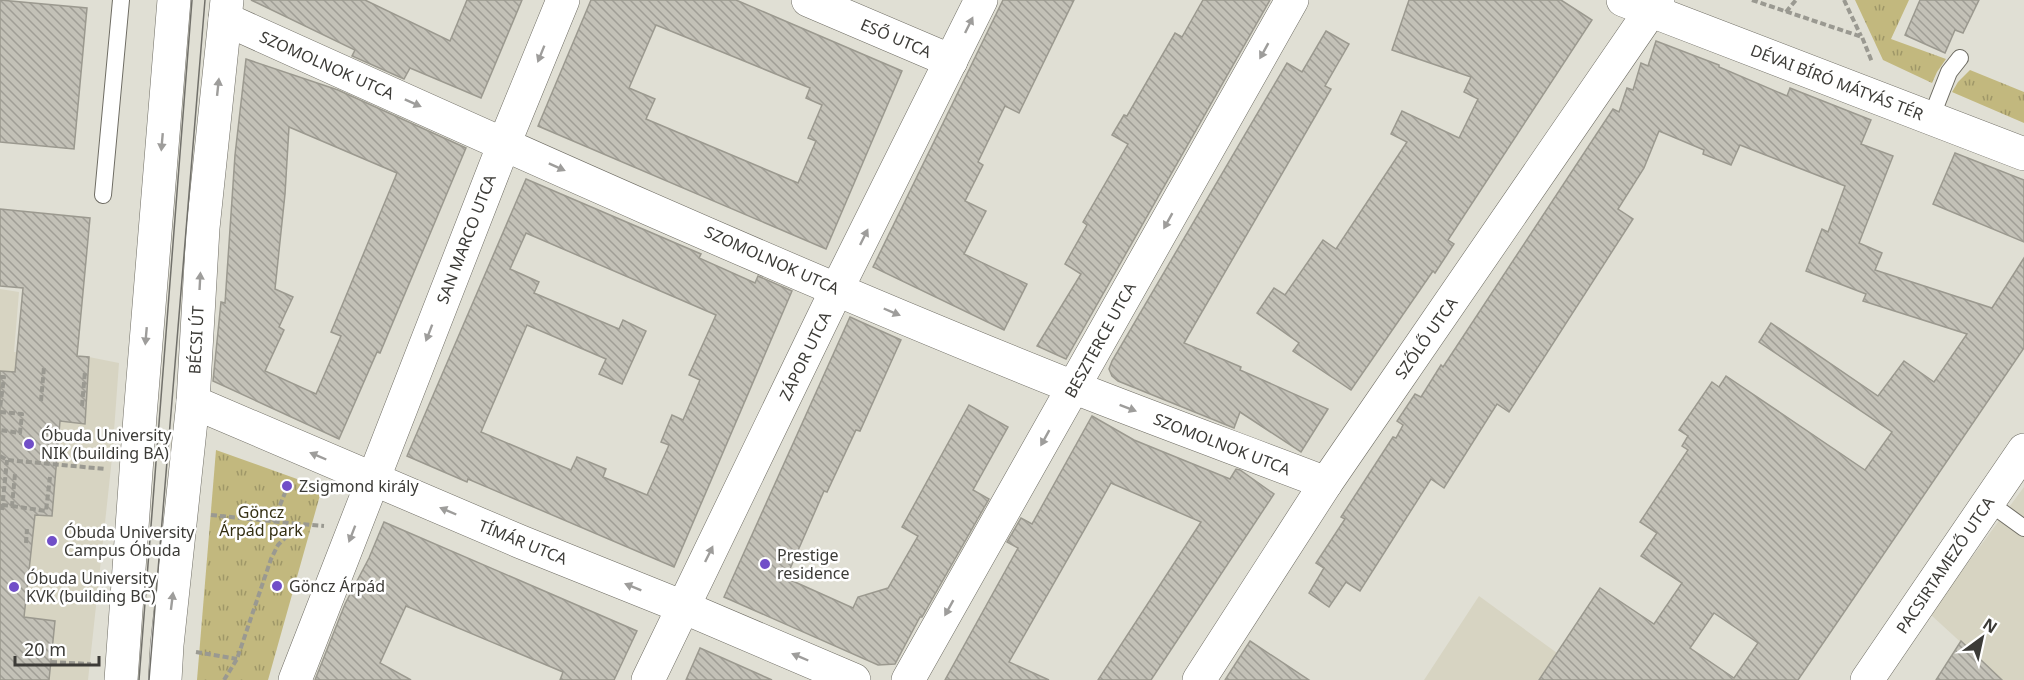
<svg xmlns="http://www.w3.org/2000/svg" width="2024" height="680" font-family="'Noto Sans',sans-serif">
	<style>
		.built { fill: #d7d4c2 }
		.grass { fill: url(#grass-tufts) }
		.building { fill: url(#building-back-hatch); stroke: #9b998f; stroke-width: 1.5; fill-rule: evenodd }
		.lines { fill: none; stroke-linecap: round; stroke-linejoin: round }
		.service-casing { stroke: #6e6c63; stroke-width: 18 }
		.minor-casing { stroke: #6e6c63; stroke-width: 34 }
		.secondary-casing { stroke: #6e6c63; stroke-width: 34 }
		.path { stroke: #9a9991; stroke-width: 4; stroke-dasharray: 6 3; stroke-linecap: butt }
		.service { stroke: #fff; stroke-width: 16 }
		.minor { stroke: #fff; stroke-width: 33 }
		.secondary { stroke: #fff; stroke-width: 33 }
		.tram { stroke: #71706a; stroke-width: 1.5 }
		.oneway { fill: #9e9d9b }
		.poi-dot { fill: #714fc8; stroke: #fff; stroke-width: 2 }
		.labels { text-anchor: middle; dominant-baseline: central; stroke-width: 5; stroke-linejoin: round; paint-order: stroke }
		.street-label { font-size: 16px; fill: #3c3b37; stroke: #fff }
		.poi-label { font-size: 16px; fill: #3c3b37; stroke: #fff; text-anchor: start }
		.park-label { font-size: 16px; fill: #342f12; stroke: #fff }
	</style>
	<defs>
		<pattern id="grass-tufts" width="24" height="20" patternUnits="userSpaceOnUse" patternTransform="scale(1.5)"><rect width="24" height="20" fill="#c2b87e"/><path d="M3 7l-1-3M5 7V3M7 7l1-3M15 17l-1-3M17 17v-4M19 17l1-3" fill="none" stroke="#9f9768"/></pattern>
		<pattern id="building-back-hatch" width="6" height="6" patternUnits="userSpaceOnUse" patternTransform="scale(1.5)"><rect width="6" height="6" fill="#c3c1b7"/><path d="M-1 5l2 2M0 0l6 6M5-1l2 2" fill="none" stroke="#a09e96"/></pattern>
	</defs>
	<rect width="100%" height="100%" fill="#e0dfd4"/>
	<g class="built">
		<path d="M0,289L19,292L14,352L89,357L119,363L112,458L88,680H0Z"/>
		<path d="M2024,487V680H2002L1930,614Z"/>
		<path d="M1479,596L1557,653L1539,680H1424Z"/>
	</g>
	<g class="grass">
		<path d="M1855,0H1909L1891,39L1946,59L1937,72L1932,83L1883,60Z"/>
		<path d="M1970,70L2024,92V123L1952,92L1958,82Z"/>
		<path d="M216,450L322,488L268,680H197Z"/>
	</g>
	<g class="building">
		<path d="M0,0L87,8L74,149L0,142Z"/>
		<path d="M251,0H365L450,41L467,0H522L481,98L410,68L404,79L352,56L355,50Z"/>
		<path d="M591,0H736L902,71L826,249L538,126ZM656,25L810,88L806,98L822,105L808,138L816,141L798,183L646,119L655,99L629,88Z"/>
		<path d="M1003,0H1074L1019,113L1005,106L978,162L983,165L965,201L986,211L964,254L1027,284L1004,330L873,267Z"/>
		<path d="M1203,0H1270L1066,359L1037,346L1081,274L1065,264L1087,225L1083,222L1128,144L1112,135L1124,115L1127,116L1175,33L1182,37Z"/>
		<path d="M1409,0H1561L1592,20L1448,240L1454,244L1435,273L1433,271L1351,390L1293,351L1299,343L1257,313L1274,288L1285,295L1323,240L1336,249L1407,142L1391,134L1402,111L1459,138L1478,99L1464,92L1471,77L1392,50Z"/>
		<path d="M1920,0H1979L1963,33L1955,30L1945,53L1905,35Z"/>
		<path d="M1326,31L1349,44L1325,86L1331,89L1184,343L1241,367L1240,370L1328,409L1301,452L1240,412L1234,428L1118,381L1112,376L1109,369L1112,361L1287,63L1302,72Z"/>
		<path d="M1656,41L1719,65V67L1787,96L1790,88L1871,120L1861,144L1893,156L1859,243L1882,253L1875,270L1992,308L2024,258V348L1798,680H1539L1600,588L1654,624L1682,583L1641,556L1657,533L1640,522L1688,450L1682,446L1688,436L1679,430L1712,382L1719,387L1726,376L1865,470L1892,432L1759,342L1771,323L1878,396L1904,361L1934,382L1967,334L1863,301L1866,294L1806,271L1822,229L1828,232L1845,186L1740,145L1731,165L1703,154L1704,150L1659,131L1644,168L1618,209L1633,219L1509,412L1497,404L1444,488L1431,479L1360,591L1346,582L1329,607L1309,593L1324,568L1316,563L1345,519L1341,517L1393,437L1396,438L1403,425L1397,421L1415,394L1421,397L1441,365L1443,367L1613,109L1619,112L1627,88L1633,90L1641,63L1648,66ZM1714,613L1758,643L1734,678L1690,648Z"/>
		<path d="M246,59L338,90L466,148L380,353L377,352L339,439L213,381L221,302L225,303L235,155ZM289,127L397,173L331,332L341,336L316,394L265,371L284,330L279,327L293,297L275,289L285,194Z"/>
		<path d="M1955,153L2024,180V242L1933,204Z"/>
		<path d="M526,179L701,254L699,258L755,283L758,276L792,291L674,567L468,479L467,482L407,456ZM526,233L716,315L689,375L700,380L683,420L672,415L661,442L669,445L647,495L603,477L606,469L577,457L571,470L481,432L527,325L606,359L599,374L622,384L646,331L623,320L619,329L534,293L539,282L510,269Z"/>
		<path d="M0,209L90,218L77,356L89,357L85,424L60,421L52,516L35,515L24,617L55,621L49,680H0V371L15,372L23,288L0,286Z"/>
		<path d="M850,317L901,340L860,431L856,430L827,492L824,491L786,578L853,608L858,597L888,588L918,536L902,527L969,405L1008,427L973,490L989,499L922,617H920L895,664L878,665L724,597Z"/>
		<path d="M1092,416L1134,440L1230,479L1236,469L1240,470L1274,494L1151,680H1098L1201,522L1111,483L1009,662L1049,680H945L1018,548L1007,542L1021,518L1032,524Z"/>
		<path d="M384,522L637,631L614,680H560L563,672L406,606L380,663L411,680H315L345,604L369,558Z"/>
		<path d="M1250,641L1309,680H1225Z"/>
		<path d="M1961,641L2002,680H1936Z"/>
		<path d="M700,648L772,680H686Z"/>
	</g>
	<g class="lines">
		<defs>
			<g id="service">
				<path d="M1931,118L1949,72L1960,58"/>
				<path d="M103,195L121,0"/>
				<path d="M1988,502L2024,528"/>
			</g>
			<g id="minor">
				<path d="M808,0L951,61"/>
				<path d="M1623,0L2024,154"/>
				<path d="M225,19C506,146 787,273 1073,387C1157,420 1242,451 1326,483"/>
				<path d="M193,402L521,542L683,607L854,680"/>
				<path d="M295,680L504,144L563,0"/>
				<path d="M648,680L837,289L981,0"/>
				<path d="M908,680L1292,0"/>
				<path d="M1199,680L1326,483L1658,0"/>
			</g>
			<g id="secondary">
				<path d="M121,680L140,416L174,0"/>
				<path d="M165,680L167,645L193,402L203,228L227,0"/>
				<path d="M1867,680L2024,450"/>
			</g>
		</defs>
		<use href="#service" class="service-casing"/>
		<use href="#minor" class="minor-casing"/>
		<use href="#secondary" class="secondary-casing"/>
		<g class="path">
			<path d="M1752,0L1862,37L1872,62"/>
			<path d="M1844,0L1861,36"/>
			<path d="M1786,12L1796,0"/>
			<path d="M0,377H4L0,408"/>
			<path d="M41,401L44,367"/>
			<path d="M82,406L85,371"/>
			<path d="M0,412L22,414L20,433L0,430"/>
			<path d="M0,456L7,460L106,469"/>
			<path d="M2,505L12,506L15,474"/>
			<path d="M12,506L46,511L50,477"/>
			<path d="M2,510L7,460"/>
			<path d="M211,515L299,524"/>
			<path d="M273,522L285,493"/>
			<path d="M26,543L27,529"/>
			<path d="M196,652L237,659"/>
			<path d="M51,662L91,664"/>
			<path d="M224,680L237,659L271,559L278,545L299,524L324,526"/>
		</g>
		<use href="#service" class="service"/>
		<use href="#minor" class="minor"/>
		<use href="#secondary" class="secondary"/>
		<g class="tram">
			<path d="M139,680L192,0"/>
			<path d="M149,680L205,0"/>
		</g>
	</g>
	<defs><path id="oneway-solid" d="M-6-.8H1V-3.2L6.5 0L1 3.2V.8H-6Z" transform="scale(1.5)"/></defs>
	<g class="oneway">
		<use href="#oneway-solid" transform="translate(969 25) rotate(-64)"/>
		<use href="#oneway-solid" transform="translate(1264 51) rotate(119)"/>
		<use href="#oneway-solid" transform="translate(541 54) rotate(112)"/>
		<use href="#oneway-solid" transform="translate(218 87) rotate(-84)"/>
		<use href="#oneway-solid" transform="translate(413 103) rotate(24)"/>
		<use href="#oneway-solid" transform="translate(162 142) rotate(95)"/>
		<use href="#oneway-solid" transform="translate(557 167) rotate(24)"/>
		<use href="#oneway-solid" transform="translate(1168 221) rotate(119)"/>
		<use href="#oneway-solid" transform="translate(864 237) rotate(-64)"/>
		<use href="#oneway-solid" transform="translate(200 281) rotate(-87)"/>
		<use href="#oneway-solid" transform="translate(892 312) rotate(23)"/>
		<use href="#oneway-solid" transform="translate(429 333) rotate(111)"/>
		<use href="#oneway-solid" transform="translate(146 336) rotate(95)"/>
		<use href="#oneway-solid" transform="translate(1128 408) rotate(21)"/>
		<use href="#oneway-solid" transform="translate(1045 438) rotate(119)"/>
		<use href="#oneway-solid" transform="translate(318 456) rotate(-157)"/>
		<use href="#oneway-solid" transform="translate(448 511) rotate(-157)"/>
		<use href="#oneway-solid" transform="translate(352 534) rotate(111)"/>
		<use href="#oneway-solid" transform="translate(709 554) rotate(-64)"/>
		<use href="#oneway-solid" transform="translate(633 587) rotate(-158)"/>
		<use href="#oneway-solid" transform="translate(172 601) rotate(-83)"/>
		<use href="#oneway-solid" transform="translate(949 608) rotate(119)"/>
		<use href="#oneway-solid" transform="translate(800 657) rotate(-157)"/>
	</g>
	<g class="poi-dot">
		<circle cx="29" cy="444" r="6"/>
		<circle cx="287" cy="486" r="6"/>
		<circle cx="52" cy="541" r="6"/>
		<circle cx="765" cy="564" r="6"/>
		<circle cx="277" cy="586" r="6"/>
		<circle cx="14" cy="587" r="6"/>
	</g>
	<g class="labels">
		<g class="street-label">
			<text transform="translate(896 38) rotate(23)">ESŐ UTCA</text>
			<text transform="translate(327 65) rotate(24)">SZOMOLNOK UTCA</text>
			<text transform="translate(1837 82) rotate(21)">DÉVAI BÍRÓ MÁTYÁS TÉR</text>
			<text transform="translate(466 239) rotate(-69)">SAN MARCO UTCA</text>
			<text transform="translate(772 260) rotate(24)">SZOMOLNOK UTCA</text>
			<text transform="translate(1426 338) rotate(-55)">SZŐLŐ UTCA</text>
			<text transform="translate(196 340) rotate(-87)">BÉCSI ÚT</text>
			<text transform="translate(1100 340) rotate(-61)">BESZTERCE UTCA</text>
			<text transform="translate(805 356) rotate(-64)">ZÁPOR UTCA</text>
			<text transform="translate(1222 444) rotate(21)">SZOMOLNOK UTCA</text>
			<text transform="translate(523 542) rotate(22)">TÍMÁR UTCA</text>
			<text transform="translate(1945 565) rotate(-56)">PACSIRTAMEZŐ UTCA</text>
		</g>
		<g class="poi-label">
			<text x="41" y="435">Óbuda University<tspan x="41" dy="18">NIK (building BA)</tspan></text>
			<text x="299" y="486">Zsigmond király</text>
			<text x="64" y="532">Óbuda University<tspan x="64" dy="18">Campus Óbuda</tspan></text>
			<text x="777" y="555">Prestige<tspan x="777" dy="18">residence</tspan></text>
			<text x="26" y="578">Óbuda University<tspan x="26" dy="18">KVK (building BC)</tspan></text>
			<text x="289" y="586">Göncz Árpád</text>
		</g>
		<g class="park-label">
			<text x="261" y="512">Göncz<tspan x="261" dy="18">Árpád park</tspan></text>
		</g>
	</g>
	<g transform="translate(1982 638) rotate(33)" stroke="#ffffff" stroke-width="4.5" paint-order="stroke">
	<path d="M0-4.5L10 22L0 15L-10 22Z" fill="#3c3b37"/>
	<text y="-9" font-size="16" font-weight="bold" text-anchor="middle" fill="#3c3b37">N</text>
	</g>
	<path d="M15 656v9h84v-9" fill="none" stroke="#3c3b37" stroke-width="3"/>
	<text x="24" y="656" font-size="18" fill="#3c3b37" stroke="#ffffff" stroke-width="4.5" paint-order="stroke">20 m</text>
</svg>
